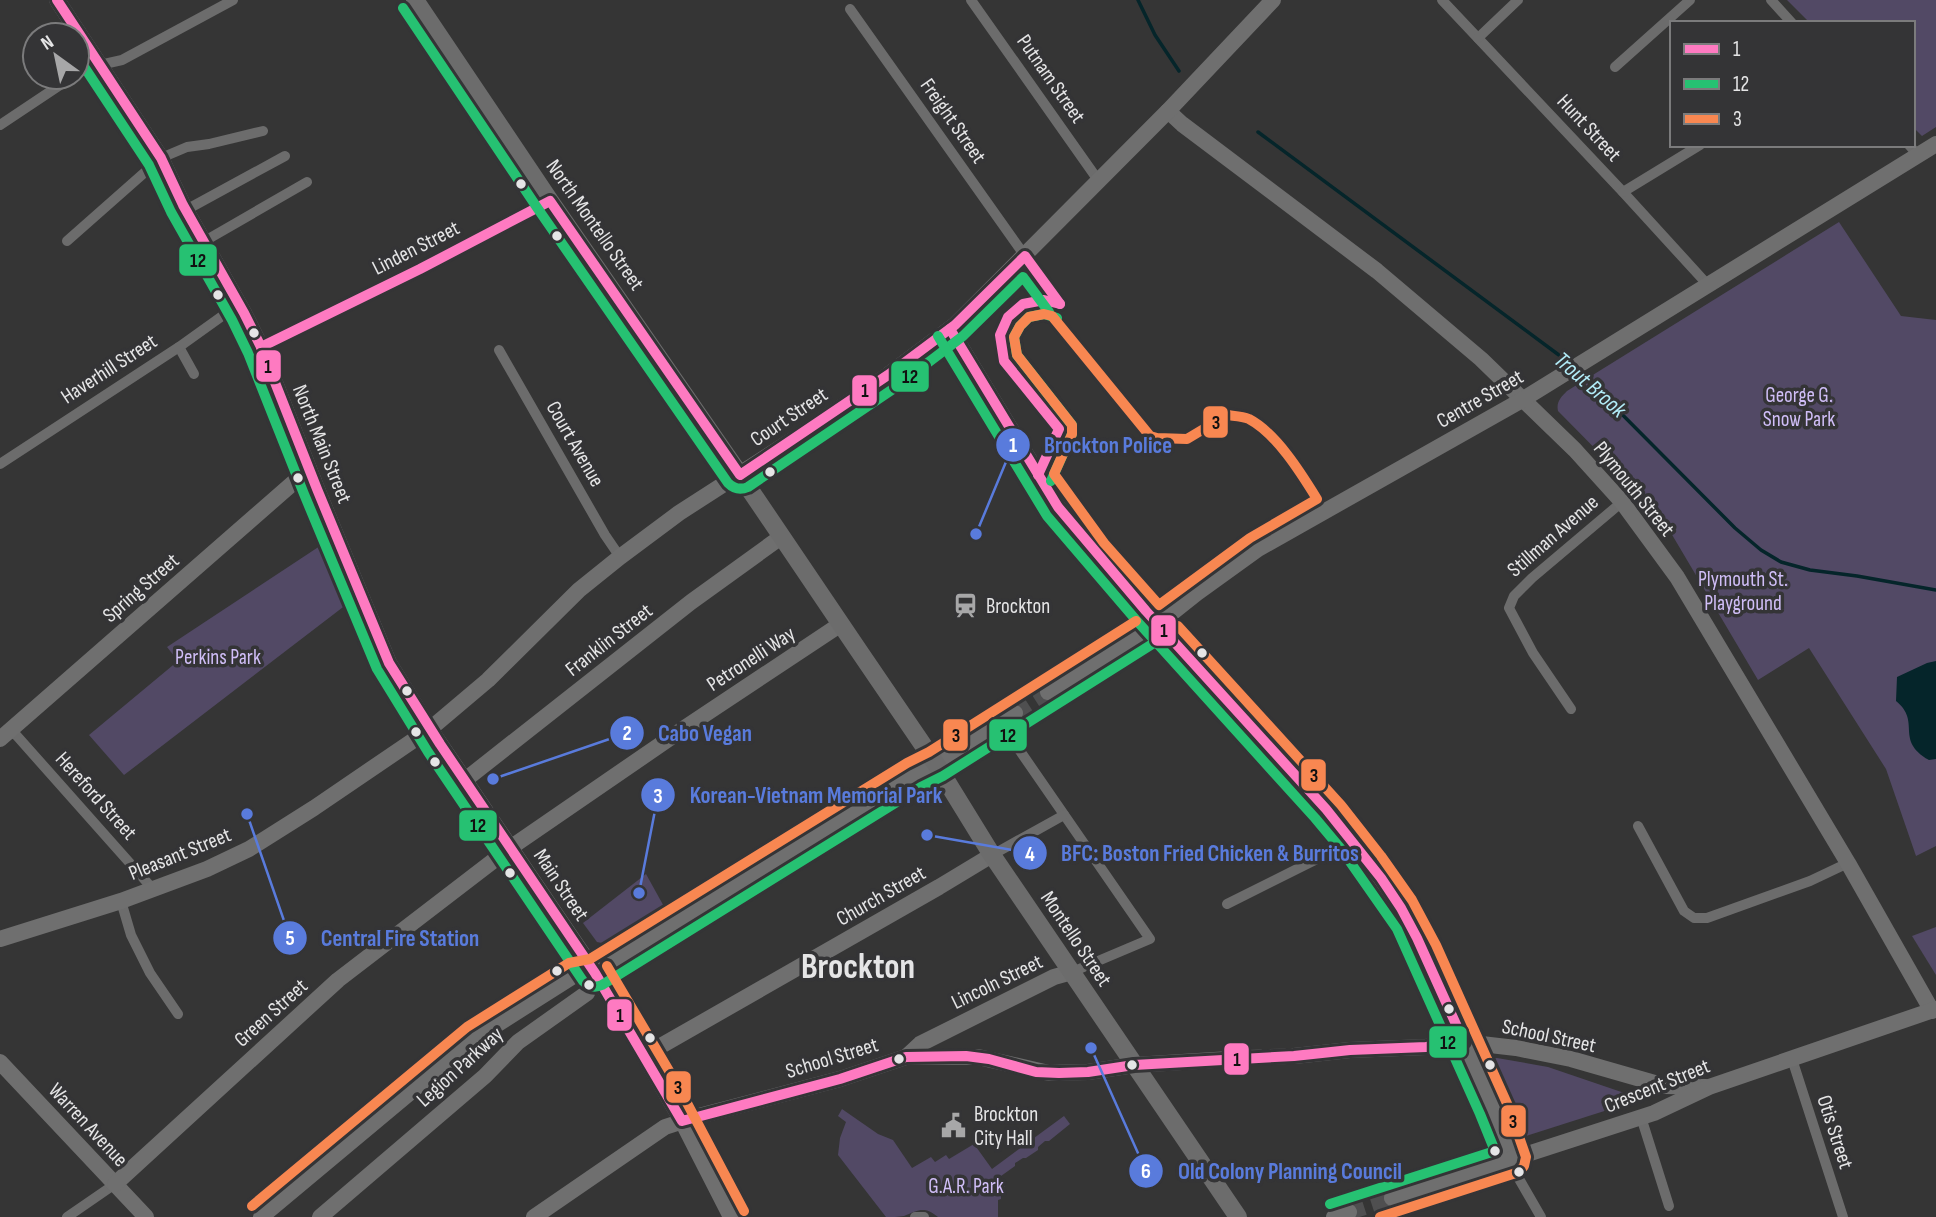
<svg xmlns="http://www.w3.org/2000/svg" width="1936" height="1217" font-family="'Sofia Sans Condensed',sans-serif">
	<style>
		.green { fill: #524965 }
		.water { fill: #05252a }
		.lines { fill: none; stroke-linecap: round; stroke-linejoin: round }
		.stream { stroke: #05252a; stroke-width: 3.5 }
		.secondary-tunnel { stroke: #4f4f50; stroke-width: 16; stroke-dasharray: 16 8; stroke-linecap: butt }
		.street { stroke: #6c6c6c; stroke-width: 10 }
		.secondary { stroke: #6f6f6f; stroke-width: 16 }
		.primary { stroke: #6c6c6c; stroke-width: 18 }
		.bus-1-casing { stroke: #343436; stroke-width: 16 }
		.bus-2-casing { stroke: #343436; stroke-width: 16 }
		.bus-3-casing { stroke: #343436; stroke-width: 16 }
		.bus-1 { stroke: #fe7ac1; stroke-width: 10 }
		.bus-2 { stroke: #26c172; stroke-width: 10 }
		.bus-3 { stroke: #f88751; stroke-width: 10 }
		.bus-dot { fill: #e5e5e6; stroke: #343436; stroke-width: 2.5 }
		.labels { text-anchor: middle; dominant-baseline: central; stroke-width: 7; stroke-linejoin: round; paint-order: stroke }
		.street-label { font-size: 21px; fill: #e5e5e6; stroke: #343436 }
		.park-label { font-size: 21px; fill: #d0bef7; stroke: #343436 }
		.poi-label { font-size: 21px; fill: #e5e5e6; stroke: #343436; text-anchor: start }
		.water-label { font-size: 23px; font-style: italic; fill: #b2ecf8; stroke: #343436 }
		.town-label { font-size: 35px; font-weight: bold; fill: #e5e5e6; stroke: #343436 }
		.leader { fill: none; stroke: #597bdc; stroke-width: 2.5 }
		.callout-dot { fill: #597bdc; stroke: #343436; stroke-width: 2.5 }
		.mark-label { font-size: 21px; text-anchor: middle; font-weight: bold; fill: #fff }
		.callout-label { font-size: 23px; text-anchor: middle; font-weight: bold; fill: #597bdc; stroke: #343436; stroke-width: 7; stroke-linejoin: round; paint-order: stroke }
		.line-badge { stroke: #343436; stroke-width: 2.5 }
		.pale-badge-label { font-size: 19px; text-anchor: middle; font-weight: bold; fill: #111 }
	</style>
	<rect width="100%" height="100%" fill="#353535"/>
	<g class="green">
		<path d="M1787,0H1936V127L1922,136L1913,127V23H1810Z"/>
		<path d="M1839,222L1901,316L1936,320V846L1916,856L1886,769L1809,648L1758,680L1671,533L1631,485L1558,411C1556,402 1561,397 1567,391Z"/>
		<path d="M326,542L351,601L124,775L89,735L178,661L167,647Z"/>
		<path d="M646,874L667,912L607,944L597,942L583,923Z"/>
		<path d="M1936,927V975L1912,936Z"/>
		<path d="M1497,1058L1548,1067L1642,1099L1526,1136L1491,1059Z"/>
		<path d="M842,1109L878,1134L893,1140L912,1168L931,1157L935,1162L946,1155L949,1159L974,1144L992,1169L1064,1116L1070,1124L1049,1141H1045L1038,1147V1150L1026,1158H1023L1015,1163V1166L1001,1176L1000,1185L1005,1186V1192H1001V1199L998,1200V1217H938C924,1206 919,1210 904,1216C899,1217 891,1217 886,1217L838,1155L840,1138L846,1122L838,1116Z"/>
	</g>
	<path class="water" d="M1936,661V759L1929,760C1894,740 1922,722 1896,701L1897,677L1927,663Z"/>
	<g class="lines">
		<g class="stream">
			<path d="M1138,0L1155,35L1179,71"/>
			<path d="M1258,132L1571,364"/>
			<path d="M1579,371L1735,528L1761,550L1781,562L1810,570L1857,576L1936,590"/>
		</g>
		<g class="secondary-tunnel">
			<path d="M1015,713L1048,692"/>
			<path d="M1246,1058L1294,1056"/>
			<path d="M1349,1212L1392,1198"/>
		</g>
		<g class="street">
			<path d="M971,0L1098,180"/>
			<path d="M1442,0L1623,192L1707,284"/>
			<path d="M1771,0L1792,23"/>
			<path d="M850,9L1025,256"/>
			<path d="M1478,38L1518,0"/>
			<path d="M1615,67L1690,0"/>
			<path d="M77,73L82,69L122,60L233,0"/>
			<path d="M0,125L72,77"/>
			<path d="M1909,145L1917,154"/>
			<path d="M1623,192L1700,145"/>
			<path d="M186,210L285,156"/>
			<path d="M67,241L161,158L187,147L209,144L263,131"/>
			<path d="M203,242L307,182"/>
			<path d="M179,347L194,374"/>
			<path d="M261,347L420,269L550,201"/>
			<path d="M499,350L605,535L620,557"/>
			<path d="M0,464L179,347L239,304"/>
			<path d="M1571,709L1533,653L1509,608L1514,596L1532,578L1622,502"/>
			<path d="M1000,722L1150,939L1072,972"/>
			<path d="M10,731L17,736L152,888"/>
			<path d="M1638,826L1684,911L1694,918H1707L1810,881L1848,863"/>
			<path d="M992,855L1064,815"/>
			<path d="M121,901L131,935L150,973L178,1014"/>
			<path d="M1227,904L1331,852L1352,840"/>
			<path d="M1792,1059L1843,1217"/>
			<path d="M1641,1117L1669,1206"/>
			<path d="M1512,1160L1515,1172L1541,1217"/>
			<path d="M67,1217L115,1184"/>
			<path d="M915,1217H924"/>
		</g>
		<g class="secondary">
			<path d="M57,0L161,158L183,205L244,313L261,347L317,489L389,663L430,729L582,953L616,1007L682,1121L731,1217"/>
			<path d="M1168,111L1182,124L1377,271L1481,359L1575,450L1622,502L1677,577L1848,863L1932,1011"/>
			<path d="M950,329L1058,507L1146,611L1326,809L1352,840L1409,922L1493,1108L1507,1142L1512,1160"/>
			<path d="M1048,692L1158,624L1197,593L1258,549L1522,400L1936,144"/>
			<path d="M0,739L309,469"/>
			<path d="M465,780L691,602L781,537"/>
			<path d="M0,939L121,901L207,869L249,849L314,808L430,729L488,680L579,590L620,557L679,513L797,437L888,375L955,325L1168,111L1273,0"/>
			<path d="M645,1055L939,887L992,855"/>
			<path d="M1294,1056L1350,1050L1426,1047L1464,1042L1516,1048L1571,1059L1665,1086L1706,1087"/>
			<path d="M906,1057L920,1044L1054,977L1072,972"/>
			<path d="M0,1062L146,1217"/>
			<path d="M115,1184L338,980L510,848L686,727L841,624"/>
			<path d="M1392,1198L1654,1113L1709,1087L1936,1009"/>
			<path d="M261,1217L474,1039L575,975L595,973L914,775L936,764L1015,713"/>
			<path d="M320,1217L485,1076L518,1042L587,993L595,973"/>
			<path d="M534,1217L665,1127L699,1116L840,1079L906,1057H978L1049,1073L1088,1072L1134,1065L1246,1058"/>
			<path d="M1334,1217L1349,1212"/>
		</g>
		<path class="primary" d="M415,0L550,201L740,475L859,651L936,764L992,855L1238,1217"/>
		<defs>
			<g id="bus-1">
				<path d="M57,0L161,158L183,205L244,313L261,347L317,489L389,663L440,744L595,973L682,1121L840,1079L906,1057L966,1056L989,1059L1036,1072L1059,1073L1088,1072L1134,1065L1294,1056L1350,1050L1426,1047L1464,1042L1417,938L1401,908L1381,878L1326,809L1146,611L1058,507L950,329"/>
				<path d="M261,347L420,269L550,201L740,475L888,375L955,325L1025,256L1060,304"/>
				<path d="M1038,475L1059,429L1004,361L1000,335L1008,317L1023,304L1044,300L1060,304"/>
			</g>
			<g id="bus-2">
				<path d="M403,8L538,209L728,483C734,489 741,490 748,487L896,387L963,336L1023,277L1049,312"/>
				<path d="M77,56L149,165L171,212L232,320L248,353L304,494L377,669L428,752L583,981C589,987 595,988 602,985L921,787L943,776L1165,636"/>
				<path d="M938,336L1047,516L1136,620L1315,818L1341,849L1397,929L1480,1114L1495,1151L1330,1204"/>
				<path d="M1051,481L1072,434V425L1017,355L1014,337L1020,326L1029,317L1044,314L1057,318"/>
			</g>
			<g id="bus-3">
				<path d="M1044,314L1052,316L1150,436L1157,438L1187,439L1227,415C1234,416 1242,416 1249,419C1276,433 1301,473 1317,499L1250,538L1159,605L1104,543L1054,474L1072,434V425L1017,355L1014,337L1020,326L1029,317Z"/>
				<path d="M1178,626L1341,805L1381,856L1412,900L1436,945L1509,1108L1526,1157L1524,1166L1519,1172L1380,1217"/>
				<path d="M607,966L678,1086L744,1211"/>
				<path d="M252,1206L467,1027L569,963L590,959L907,763L929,752L1136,621"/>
			</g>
		</defs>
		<use href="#bus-1" class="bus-1-casing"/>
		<use href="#bus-2" class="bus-2-casing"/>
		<use href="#bus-3" class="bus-3-casing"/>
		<use href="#bus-1" class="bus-1"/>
		<use href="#bus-2" class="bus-2"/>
		<use href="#bus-3" class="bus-3"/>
	</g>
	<defs>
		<symbol id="station-bare" viewBox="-9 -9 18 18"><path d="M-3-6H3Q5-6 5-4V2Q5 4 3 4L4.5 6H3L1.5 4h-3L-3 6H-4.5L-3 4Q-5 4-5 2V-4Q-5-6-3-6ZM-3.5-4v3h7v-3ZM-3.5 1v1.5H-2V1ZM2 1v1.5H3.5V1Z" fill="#a7a7a8" stroke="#343436" stroke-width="2.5" paint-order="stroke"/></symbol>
		<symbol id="civic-bare" viewBox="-9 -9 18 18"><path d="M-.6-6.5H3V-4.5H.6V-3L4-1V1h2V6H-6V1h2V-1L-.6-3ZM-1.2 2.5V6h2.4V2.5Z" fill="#a7a7a8" stroke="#343436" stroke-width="2.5" paint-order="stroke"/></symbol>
	</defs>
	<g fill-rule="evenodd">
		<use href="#station-bare" x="948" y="588" width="35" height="35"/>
		<use href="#civic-bare" x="936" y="1108" width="35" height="35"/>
	</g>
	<g class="bus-dot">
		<circle cx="521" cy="184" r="6"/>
		<circle cx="557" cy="236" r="6"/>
		<circle cx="218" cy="295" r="6"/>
		<circle cx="254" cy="333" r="6"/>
		<circle cx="770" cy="472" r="6"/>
		<circle cx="298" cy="478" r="6"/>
		<circle cx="1202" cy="653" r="6"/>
		<circle cx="407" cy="691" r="6"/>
		<circle cx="416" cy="732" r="6"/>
		<circle cx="435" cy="762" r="6"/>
		<circle cx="510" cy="873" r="6"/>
		<circle cx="557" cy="971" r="6"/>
		<circle cx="589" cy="985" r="6"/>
		<circle cx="1449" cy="1009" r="6"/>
		<circle cx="650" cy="1038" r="6"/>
		<circle cx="899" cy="1059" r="6"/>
		<circle cx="1132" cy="1065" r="6"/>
		<circle cx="1490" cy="1065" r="6"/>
		<circle cx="1495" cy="1151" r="6"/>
		<circle cx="1519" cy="1172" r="6"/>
	</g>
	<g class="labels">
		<g class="street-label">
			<text transform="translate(1051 79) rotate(55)">Putnam Street</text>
			<text transform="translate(953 121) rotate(55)">Freight Street</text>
			<text transform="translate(1589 128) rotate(47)">Hunt Street</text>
			<text transform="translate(595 225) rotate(55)">North Montello Street</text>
			<text transform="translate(416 248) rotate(-27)">Linden Street</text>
			<text transform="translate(109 369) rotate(-33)">Haverhill Street</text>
			<text transform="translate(1480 399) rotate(-30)">Centre Street</text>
			<text transform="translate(789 417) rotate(-34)">Court Street</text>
			<text transform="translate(322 444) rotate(68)">North Main Street</text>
			<text transform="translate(575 444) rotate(60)">Court Avenue</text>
			<text transform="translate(1634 489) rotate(51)">Plymouth Street</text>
			<text transform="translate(1553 536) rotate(-41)">Stillman Avenue</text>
			<text transform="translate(141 588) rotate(-41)">Spring Street</text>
			<text transform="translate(609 640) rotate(-38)">Franklin Street</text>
			<text transform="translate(751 659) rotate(-33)">Petronelli Way</text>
			<text transform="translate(96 796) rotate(48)">Hereford Street</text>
			<text transform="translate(180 854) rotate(-22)">Pleasant Street</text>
			<text transform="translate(561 885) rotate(56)">Main Street</text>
			<text transform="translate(881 896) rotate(-30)">Church Street</text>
			<text transform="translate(1076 939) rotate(56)">Montello Street</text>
			<text transform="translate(997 982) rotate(-26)">Lincoln Street</text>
			<text transform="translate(271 1013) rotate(-42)">Green Street</text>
			<text transform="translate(1549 1036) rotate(12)">School Street</text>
			<text transform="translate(832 1058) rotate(-17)">School Street</text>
			<text transform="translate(460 1067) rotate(-42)">Legion Parkway</text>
			<text transform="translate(1657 1086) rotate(-22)">Crescent Street</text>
			<text transform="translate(88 1125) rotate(47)">Warren Avenue</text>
			<text transform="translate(1835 1132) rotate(72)">Otis Street</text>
		</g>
		<g class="park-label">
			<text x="1799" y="395">George G.<tspan x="1799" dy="24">Snow Park</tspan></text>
			<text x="1743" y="579">Plymouth St.<tspan x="1743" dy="24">Playground</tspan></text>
			<text x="218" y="657">Perkins Park</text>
			<text x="966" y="1186">G.A.R. Park</text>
		</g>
		<g class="poi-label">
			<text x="986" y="606">Brockton</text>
			<text x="974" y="1114">Brockton<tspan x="974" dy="24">City Hall</tspan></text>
		</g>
		<g class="water-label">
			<text transform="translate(1590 385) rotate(41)">Trout Brook</text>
		</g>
		<g class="town-label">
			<text x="858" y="967">Brockton</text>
		</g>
	</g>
	<path class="leader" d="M976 534L1013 445M493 779L627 733M639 893L658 795M927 835L1030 853M247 814L290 938M1091 1048L1146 1171"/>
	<g class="callout-dot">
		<circle cx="976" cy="534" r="7"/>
		<circle cx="493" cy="779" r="7"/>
		<circle cx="639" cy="893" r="7"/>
		<circle cx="927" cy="835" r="7"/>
		<circle cx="247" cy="814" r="7"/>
		<circle cx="1091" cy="1048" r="7"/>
		<circle cx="1013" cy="445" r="18"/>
		<circle cx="627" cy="733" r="18"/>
		<circle cx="658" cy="795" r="18"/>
		<circle cx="1030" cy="853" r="18"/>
		<circle cx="290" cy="938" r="18"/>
		<circle cx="1146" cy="1171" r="18"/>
	</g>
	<g class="mark-label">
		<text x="1013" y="452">1</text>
		<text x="627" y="740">2</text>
		<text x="658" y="803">3</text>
		<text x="1030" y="861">4</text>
		<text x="290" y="945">5</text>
		<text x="1146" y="1178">6</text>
	</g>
	<g class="callout-label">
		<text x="1108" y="453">Brockton Police</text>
		<text x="705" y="741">Cabo Vegan</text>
		<text x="816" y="803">Korean-Vietnam Memorial Park</text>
		<text x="1210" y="861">BFC: Boston Fried Chicken &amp; Burritos</text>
		<text x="400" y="946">Central Fire Station</text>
		<text x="1290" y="1179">Old Colony Planning Council</text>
	</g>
	<g class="line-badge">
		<rect x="178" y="243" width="40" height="34" rx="7" fill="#26c172"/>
		<rect x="255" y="349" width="27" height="34" rx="7" fill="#fe7ac1"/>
		<rect x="890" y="360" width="40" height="33" rx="7" fill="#26c172"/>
		<rect x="851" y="374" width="27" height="33" rx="7" fill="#fe7ac1"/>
		<rect x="1202" y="405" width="27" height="34" rx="7" fill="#f88751"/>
		<rect x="1150" y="614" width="27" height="33" rx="7" fill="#fe7ac1"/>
		<rect x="988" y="718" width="40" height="34" rx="7" fill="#26c172"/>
		<rect x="942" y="718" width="27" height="34" rx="7" fill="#f88751"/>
		<rect x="1300" y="758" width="27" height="34" rx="7" fill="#f88751"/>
		<rect x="458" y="809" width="40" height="33" rx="7" fill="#26c172"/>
		<rect x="606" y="998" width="27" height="34" rx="7" fill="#fe7ac1"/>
		<rect x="1428" y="1025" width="40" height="34" rx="7" fill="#26c172"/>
		<rect x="1223" y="1042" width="27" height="34" rx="7" fill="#fe7ac1"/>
		<rect x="665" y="1070" width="27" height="34" rx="7" fill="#f88751"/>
		<rect x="1500" y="1104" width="27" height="34" rx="7" fill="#f88751"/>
	</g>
	<g class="pale-badge-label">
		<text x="198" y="267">12</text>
		<text x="268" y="373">1</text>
		<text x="910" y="383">12</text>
		<text x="865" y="397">1</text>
		<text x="1216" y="429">3</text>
		<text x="1164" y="637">1</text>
		<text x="1008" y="742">12</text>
		<text x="956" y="742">3</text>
		<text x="1314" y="782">3</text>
		<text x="478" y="832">12</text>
		<text x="620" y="1022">1</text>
		<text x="1448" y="1049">12</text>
		<text x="1237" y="1066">1</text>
		<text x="678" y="1094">3</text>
		<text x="1513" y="1128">3</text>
	</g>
	<rect x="1670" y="21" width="245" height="126" fill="#343436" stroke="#7b7b7c" stroke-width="2"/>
	<rect x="1684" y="44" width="35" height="10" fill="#fe7ac1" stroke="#7b7b7c" stroke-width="2"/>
	<text x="1733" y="56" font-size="21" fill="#e5e5e6">1</text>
	<rect x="1684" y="79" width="35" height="10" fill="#26c172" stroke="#7b7b7c" stroke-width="2"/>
	<text x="1733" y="91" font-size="21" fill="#e5e5e6">12</text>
	<rect x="1684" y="114" width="35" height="10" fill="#f88751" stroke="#7b7b7c" stroke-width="2"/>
	<text x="1733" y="126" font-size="21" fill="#e5e5e6">3</text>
	<g transform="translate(56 56) rotate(327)"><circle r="33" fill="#343436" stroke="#7b7b7c" stroke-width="2"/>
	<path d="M0-5L12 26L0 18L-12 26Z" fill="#a7a7a8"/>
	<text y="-10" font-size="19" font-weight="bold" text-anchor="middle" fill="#e5e5e6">N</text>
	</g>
</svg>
